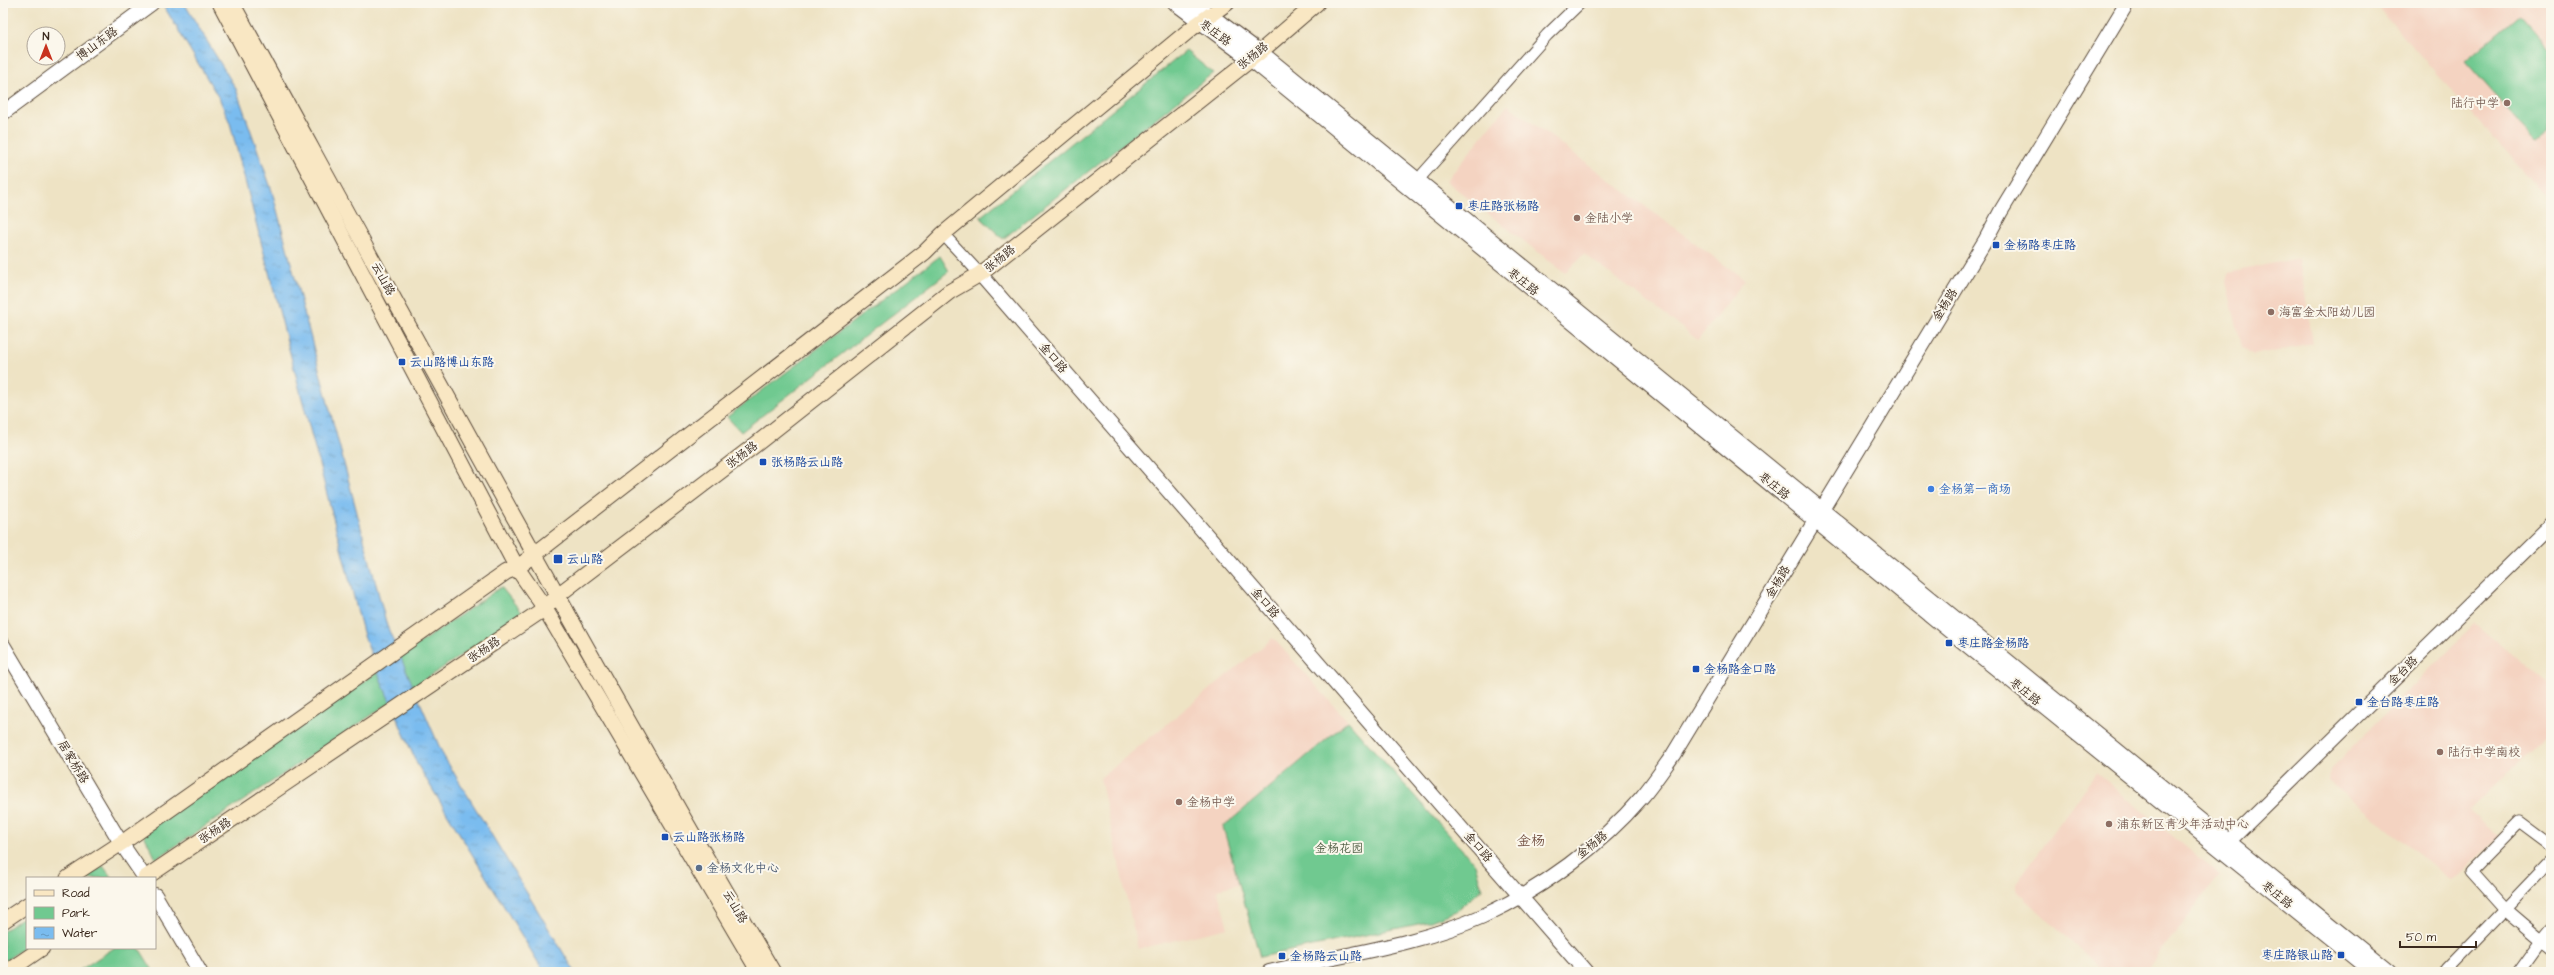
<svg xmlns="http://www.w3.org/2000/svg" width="2554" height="975" font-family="'Architects Daughter','LXGW WenKai TC',sans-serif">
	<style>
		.built { fill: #f4d3c1 }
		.green { fill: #70c990; stroke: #567a57 }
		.water { fill: url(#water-ripples); stroke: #5a7386 }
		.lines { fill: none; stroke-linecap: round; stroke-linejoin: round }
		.minor-casing { stroke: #564637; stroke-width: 13 }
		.tertiary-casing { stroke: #564637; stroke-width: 16 }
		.secondary-casing { stroke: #564637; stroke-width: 17 }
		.minor { stroke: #fff; stroke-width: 11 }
		.tertiary { stroke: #fff; stroke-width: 14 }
		.secondary { stroke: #f9e7c3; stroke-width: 15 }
		.education-dot { fill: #8d6e63; stroke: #fbf7ec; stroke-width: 1.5 }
		.transit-dot { fill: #1a4fb4; stroke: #fbf7ec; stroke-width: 1.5 }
		.shop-dot { fill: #3f7fe0; stroke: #fbf7ec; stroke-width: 1.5 }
		.service-dot { fill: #5c6f8a; stroke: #fbf7ec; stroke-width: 1.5 }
		.labels { text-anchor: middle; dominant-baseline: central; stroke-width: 4; stroke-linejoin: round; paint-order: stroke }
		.street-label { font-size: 12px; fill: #3b2a1e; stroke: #fbf7ec }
		.education-label { font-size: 12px; fill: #785e54; stroke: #fbf7ec; text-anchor: start }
		.transit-label { font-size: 12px; fill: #164399; stroke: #fbf7ec; text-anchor: start }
		.shop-label { font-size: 12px; fill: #366cbe; stroke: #fbf7ec; text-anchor: start }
		.park-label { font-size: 12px; fill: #4b5a40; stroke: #fbf7ec }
		.service-label { font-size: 12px; fill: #4e5e75; stroke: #fbf7ec; text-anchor: start }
		.quarter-label { font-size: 14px; fill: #735143; stroke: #fbf7ec }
	</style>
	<defs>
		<pattern id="water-ripples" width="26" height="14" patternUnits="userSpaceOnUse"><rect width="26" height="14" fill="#7abcef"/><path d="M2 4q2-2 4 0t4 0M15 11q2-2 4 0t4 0" fill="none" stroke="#6599c1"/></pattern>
	</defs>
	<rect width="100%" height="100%" fill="#fbf7ec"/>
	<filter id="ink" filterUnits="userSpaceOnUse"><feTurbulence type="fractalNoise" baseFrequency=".025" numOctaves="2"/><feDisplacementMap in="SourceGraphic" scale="8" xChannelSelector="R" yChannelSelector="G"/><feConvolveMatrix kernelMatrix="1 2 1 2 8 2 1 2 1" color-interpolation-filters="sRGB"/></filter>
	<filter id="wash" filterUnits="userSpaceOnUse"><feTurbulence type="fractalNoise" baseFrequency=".012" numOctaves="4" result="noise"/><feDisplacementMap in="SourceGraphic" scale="16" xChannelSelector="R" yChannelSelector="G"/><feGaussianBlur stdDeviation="0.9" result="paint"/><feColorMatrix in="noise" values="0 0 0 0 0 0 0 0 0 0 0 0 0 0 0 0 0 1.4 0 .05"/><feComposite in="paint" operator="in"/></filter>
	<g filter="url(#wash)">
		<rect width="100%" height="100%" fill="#eee3c4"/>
		<g class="built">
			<path d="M2374,3H2551V203Z"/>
			<path d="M1508,105L1745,280L1698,340L1584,254L1565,273L1446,181Z"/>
			<path d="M2299,258L2313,343L2253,355L2242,347L2226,282L2228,273Z"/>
			<path d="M2475,623L2551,686V733L2469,810L2499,837L2458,876L2451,880L2329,781L2330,770Z"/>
			<path d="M1273,638L1348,721L1223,827L1239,884L1217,889L1228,928L1138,949L1100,778Z"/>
			<path d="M2096,773L2220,875L2145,972H2103L2016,890V883Z"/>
		</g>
		<g class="green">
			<path d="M2520,14L2551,49V128L2536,141L2465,61Z"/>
			<path d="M1186,51L1213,73L1003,239L980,217Z"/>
			<path d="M940,256L949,271L741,432L727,417Z"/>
			<path d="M501,587L523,614L156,859L143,833Z"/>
			<path d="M1348,721L1475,864L1482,889L1456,911L1428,922L1260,957L1223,827Z"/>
			<path d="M103,866L112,878H84Z"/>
			<path d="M27,915V946L3,962V931Z"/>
			<path d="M114,948H139L154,972H77Z"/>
		</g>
		<path class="water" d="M162,3H184L236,89L272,191L387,626L443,755L575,972H544L417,764L382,683L364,636L230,123L220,100Z"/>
	</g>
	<g filter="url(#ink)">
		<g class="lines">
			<defs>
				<g id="minor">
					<path d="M1423,174L1547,35L1580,3"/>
					<path d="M943,234L980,274"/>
					<path d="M2551,844L2520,821L2471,871L2505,909L2551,861"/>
					<path d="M2542,940L2551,929"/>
					<path d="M2447,969L2505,909L2551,948"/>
					<path d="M2519,972L2542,940L2546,944"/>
				</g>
				<g id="tertiary">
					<path d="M1175,3L1259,66L1957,637L2372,972"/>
					<path d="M1194,3L1268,58L2389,972"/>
					<path d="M3,113L152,3"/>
					<path d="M980,274L1586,972"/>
					<path d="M3,645L121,843L145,878"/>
					<path d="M2229,841L2551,525"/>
					<path d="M155,895L200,972"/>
					<path d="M1269,972C1339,955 1416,946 1483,916C1542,889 1600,846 1642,797C1653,784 1663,769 1673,755L1985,241L2001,211L2127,3"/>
				</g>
				<g id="secondary">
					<path d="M220,3L517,568L544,607L759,972"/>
					<path d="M232,3C410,328 585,653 773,972"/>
					<path d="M68,878L129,838L506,572L517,568L925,252L943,234L1192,28L1227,3"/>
					<path d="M145,878L538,613L562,592L755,445L949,292L980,274L1260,52L1317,3"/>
					<path d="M3,921L27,905"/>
					<path d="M7,972L42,948"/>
				</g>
			</defs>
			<use href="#minor" class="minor-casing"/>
			<use href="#tertiary" class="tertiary-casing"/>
			<use href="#secondary" class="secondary-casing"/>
			<use href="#minor" class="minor"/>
			<use href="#tertiary" class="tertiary"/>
			<use href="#secondary" class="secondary"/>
		</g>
	</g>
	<g class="education-dot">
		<circle cx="2507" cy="103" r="4"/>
		<circle cx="1577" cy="218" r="4"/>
		<circle cx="2271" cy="312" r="4"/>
		<circle cx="2440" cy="752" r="4"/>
		<circle cx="1179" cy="802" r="4"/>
		<circle cx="2109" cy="824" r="4"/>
	</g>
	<g class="transit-dot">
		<rect x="1455" y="202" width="8" height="8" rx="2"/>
		<rect x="1992" y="241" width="8" height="8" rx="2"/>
		<rect x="398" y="358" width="8" height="8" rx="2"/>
		<rect x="759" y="458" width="8" height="8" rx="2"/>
		<rect x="553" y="554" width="10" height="10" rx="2"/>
		<rect x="1945" y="639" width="8" height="8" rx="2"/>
		<rect x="1692" y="665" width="8" height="8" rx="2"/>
		<rect x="2355" y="698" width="8" height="8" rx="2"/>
		<rect x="661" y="833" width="8" height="8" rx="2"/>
		<rect x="2337" y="951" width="8" height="8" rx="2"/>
		<rect x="1278" y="952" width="8" height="8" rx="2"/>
	</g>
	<circle class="shop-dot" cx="1931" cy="489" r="4"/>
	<circle class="service-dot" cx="699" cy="868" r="4"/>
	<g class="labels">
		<g class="street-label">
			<text transform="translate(1215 33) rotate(36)">枣庄路</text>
			<text transform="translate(97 44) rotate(-36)">博山东路</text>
			<text transform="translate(1253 56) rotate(-39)">张杨路</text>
			<text transform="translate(1000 259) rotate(-39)">张杨路</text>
			<text transform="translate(383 279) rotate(61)">云山路</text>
			<text transform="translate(1523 282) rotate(39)">枣庄路</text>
			<text transform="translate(1945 305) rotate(-58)">金杨路</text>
			<text transform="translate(1053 358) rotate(49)">金口路</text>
			<text transform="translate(742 455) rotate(-37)">张杨路</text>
			<text transform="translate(1774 486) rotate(39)">枣庄路</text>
			<text transform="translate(1778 582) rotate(-59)">金杨路</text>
			<text transform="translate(1265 603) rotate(49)">金口路</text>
			<text transform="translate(484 650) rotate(-34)">张杨路</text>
			<text transform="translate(2403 671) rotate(-45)">金台路</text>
			<text transform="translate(2025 692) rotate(39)">枣庄路</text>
			<text transform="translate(73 762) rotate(59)">居家桥路</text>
			<text transform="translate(215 831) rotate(-34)">张杨路</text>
			<text transform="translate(1592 845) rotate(-39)">金杨路</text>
			<text transform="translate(1478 847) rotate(49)">金口路</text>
			<text transform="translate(2277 895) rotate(39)">枣庄路</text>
			<text transform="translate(735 907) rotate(59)">云山路</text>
		</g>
		<g class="education-label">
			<text x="2499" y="103" text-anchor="end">陆行中学</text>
			<text x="1585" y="218">金陆小学</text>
			<text x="2279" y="312">海富金太阳幼儿园</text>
			<text x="2448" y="752">陆行中学南校</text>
			<text x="1187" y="802">金杨中学</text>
			<text x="2117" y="824">浦东新区青少年活动中心</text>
		</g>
		<g class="transit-label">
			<text x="1467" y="206">枣庄路张杨路</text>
			<text x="2004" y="245">金杨路枣庄路</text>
			<text x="410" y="362">云山路博山东路</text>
			<text x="771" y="462">张杨路云山路</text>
			<text x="567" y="559">云山路</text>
			<text x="1957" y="643">枣庄路金杨路</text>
			<text x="1704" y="669">金杨路金口路</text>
			<text x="2367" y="702">金台路枣庄路</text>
			<text x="673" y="837">云山路张杨路</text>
			<text x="2333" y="955" text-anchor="end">枣庄路银山路</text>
			<text x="1290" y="956">金杨路云山路</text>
		</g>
		<g class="shop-label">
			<text x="1939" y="489">金杨第一商场</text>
		</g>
		<g class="park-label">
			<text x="1339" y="848">金杨花园</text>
		</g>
		<g class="service-label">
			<text x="707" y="868">金杨文化中心</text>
		</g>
		<g class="quarter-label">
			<text x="1531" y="841">金杨</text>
		</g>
	</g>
	<rect width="2554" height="975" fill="none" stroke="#fbf7ec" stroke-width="16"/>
	<rect x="26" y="877" width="130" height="72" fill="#fbf7ec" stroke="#aea59a"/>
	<rect x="34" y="890" width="20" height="6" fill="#f9e7c3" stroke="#aea59a"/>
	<text x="62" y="897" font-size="12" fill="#3b2a1e">Road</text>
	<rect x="34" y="907" width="20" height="12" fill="#70c990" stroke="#aea59a"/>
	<text x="62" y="917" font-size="12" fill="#3b2a1e">Park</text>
	<rect x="34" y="927" width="20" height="12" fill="url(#water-ripples)" stroke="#aea59a"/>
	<text x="62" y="937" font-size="12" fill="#3b2a1e">Water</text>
	<g transform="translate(46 46)"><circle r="19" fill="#fbf7ec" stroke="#aea59a"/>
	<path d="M0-3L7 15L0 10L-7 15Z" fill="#c8321e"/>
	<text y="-6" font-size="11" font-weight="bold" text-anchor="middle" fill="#3b2a1e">N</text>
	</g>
	<path d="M2400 941v6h76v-6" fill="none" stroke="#3b2a1e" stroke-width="2"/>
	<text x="2406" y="941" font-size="12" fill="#3b2a1e" stroke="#fbf7ec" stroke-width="3" paint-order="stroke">50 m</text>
</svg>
